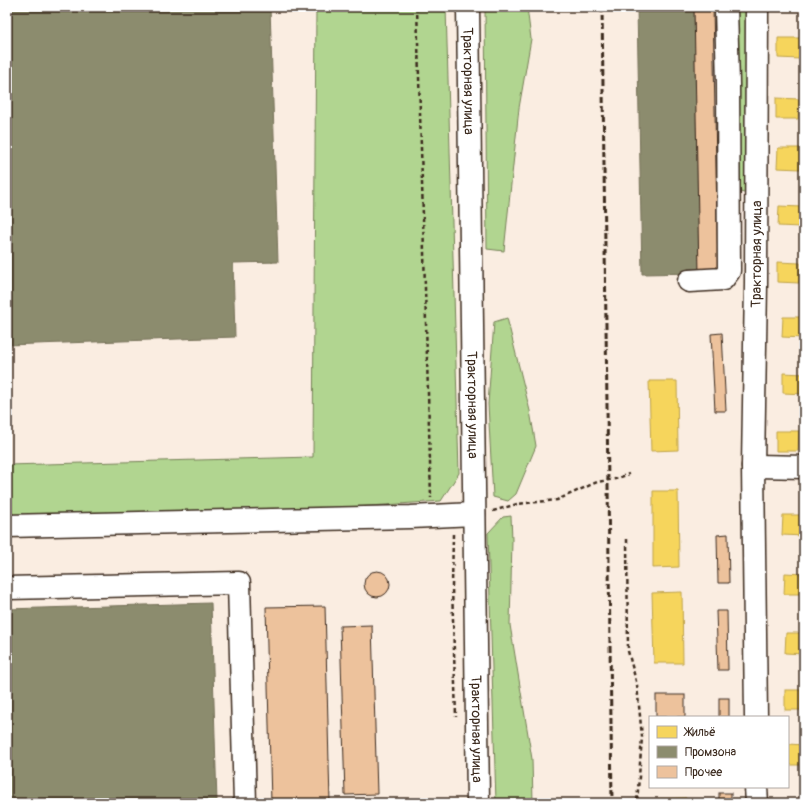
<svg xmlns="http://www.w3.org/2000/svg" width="811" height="810" font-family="Pangolin,sans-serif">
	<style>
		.green { fill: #b1d590; stroke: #768057 }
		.homes { fill: #f6d55c; stroke: #bea249 }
		.industry { fill: #8c8c6e; stroke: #746f56 }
		.building { fill: #edc29c; stroke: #3b2a1e }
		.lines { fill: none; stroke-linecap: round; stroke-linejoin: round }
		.minor-casing { stroke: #3b2a1e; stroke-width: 25 }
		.path { stroke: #3b2a1e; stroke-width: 2.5; stroke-dasharray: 4 3; stroke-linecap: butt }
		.minor { stroke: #fff; stroke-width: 22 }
		.rail { stroke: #3b2a1e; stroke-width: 3; stroke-dasharray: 6 3; stroke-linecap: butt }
		.labels { text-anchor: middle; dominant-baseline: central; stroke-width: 4; stroke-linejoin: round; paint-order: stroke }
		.street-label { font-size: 14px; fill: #3b2a1e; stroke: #fff }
	</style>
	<rect width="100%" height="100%" fill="#faede1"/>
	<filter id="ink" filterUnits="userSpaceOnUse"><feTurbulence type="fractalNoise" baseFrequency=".025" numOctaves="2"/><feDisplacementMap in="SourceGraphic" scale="8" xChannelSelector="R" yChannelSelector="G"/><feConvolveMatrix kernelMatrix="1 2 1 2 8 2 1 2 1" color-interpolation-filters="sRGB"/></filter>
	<g filter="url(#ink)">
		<g class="green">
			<path d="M316,7H446L459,473L441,501L342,508L7,515V465L313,457Z"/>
			<path d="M485,7H527L531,39L519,108L504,251L487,249Z"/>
			<path d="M732,7H750L751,195L737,191Z"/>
			<path d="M507,318L530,411L536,446L516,494L508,501L493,497L488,404L494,322Z"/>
			<path d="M511,516L512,540L510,625L532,759L533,803H496L488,533L503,517Z"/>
		</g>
		<g class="homes">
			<path d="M778,38H801L800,59L778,58Z"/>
			<path d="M776,98L799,99L798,119H776Z"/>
			<path d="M778,148H800V169L777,168Z"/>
			<path d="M779,206L801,207L800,227L778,226Z"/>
			<path d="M777,262L800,263L799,283L777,282Z"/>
			<path d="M783,317H804V338L782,337Z"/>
			<path d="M783,373L804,374V394L783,393Z"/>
			<path d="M649,381H677L678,450L651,451Z"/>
			<path d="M776,431H799L798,451H776Z"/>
			<path d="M653,491H678L679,567L653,568Z"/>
			<path d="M783,515H804V536L782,535Z"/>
			<path d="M785,573L804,574V594H784Z"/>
			<path d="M682,592L683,663H654L652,593Z"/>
			<path d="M786,633H804V654L785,653Z"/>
			<rect x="785" y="690" width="19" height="20"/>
			<path d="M788,744L804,745V765H788Z"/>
			<path d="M686,798V803H658L657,799Z"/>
			<rect x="788" y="801" width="16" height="2"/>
		</g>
		<g class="industry">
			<path d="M7,7H270L278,262L233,263L235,337L7,345Z"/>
			<path d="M637,7H694L699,273L642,274Z"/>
			<path d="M211,603L217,803H7V609Z"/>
		</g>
		<g class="building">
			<path d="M694,7H713L718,272L699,273Z"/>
			<path d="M722,333L726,411H715L711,334Z"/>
			<path d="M728,534L729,583H718L717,535Z"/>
			<circle cx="377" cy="584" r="13"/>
			<path d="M325,606L330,803H271L266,607Z"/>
			<path d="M716,611H727L728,670H718Z"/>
			<path d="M372,625L377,794L345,795L340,626Z"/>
			<rect x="656" y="695" width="29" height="22"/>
			<rect x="719" y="698" width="10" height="19"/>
			<rect x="719" y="793" width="12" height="10"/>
		</g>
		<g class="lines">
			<defs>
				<g id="minor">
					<path id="s1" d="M468,7L478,803"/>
					<path d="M689,281L723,279L729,271L728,84L726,7"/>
					<path d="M753,466L804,467"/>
					<path d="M7,526L411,517L474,514"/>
					<path d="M7,588L239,583L245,803"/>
					<path id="s2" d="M756,717L753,466L756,284L757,7"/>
					<path d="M756,787L757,803"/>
				</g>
			</defs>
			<use href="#minor" class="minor-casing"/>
			<g class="path">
				<path d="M417,7L431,498"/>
				<path d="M493,511L517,504L557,500L597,482L615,479L629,474"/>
				<path d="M453,534L452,587L456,717"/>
				<path d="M627,539L628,651L637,685L642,737L637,803"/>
			</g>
			<use href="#minor" class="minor"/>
			<path class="rail" d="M602,7L612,803"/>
		</g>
	</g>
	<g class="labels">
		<g class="street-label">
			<text stroke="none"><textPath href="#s1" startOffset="74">Тракторная улица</textPath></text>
			<text stroke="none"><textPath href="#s2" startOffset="463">Тракторная улица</textPath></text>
			<text stroke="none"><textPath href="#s1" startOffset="398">Тракторная улица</textPath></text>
			<text stroke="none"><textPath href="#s1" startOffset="722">Тракторная улица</textPath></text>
		</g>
	</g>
	<rect width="811" height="810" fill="none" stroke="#fff" stroke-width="24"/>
	<rect x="12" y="12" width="787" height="786" fill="none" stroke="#3b2a1e" stroke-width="1.5" filter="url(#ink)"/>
	<rect x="649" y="716" width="140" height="72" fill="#ffffff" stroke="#b1aaa5"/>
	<rect x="657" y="726" width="20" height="12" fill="#f6d55c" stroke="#b1aaa5"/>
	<text x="685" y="736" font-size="12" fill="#3b2a1e">Жильё</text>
	<rect x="657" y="746" width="20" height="12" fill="#8c8c6e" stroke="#b1aaa5"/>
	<text x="685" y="756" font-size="12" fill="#3b2a1e">Промзона</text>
	<rect x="657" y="766" width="20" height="12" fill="#edc29c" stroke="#b1aaa5"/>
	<text x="685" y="776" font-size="12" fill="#3b2a1e">Прочее</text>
</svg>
